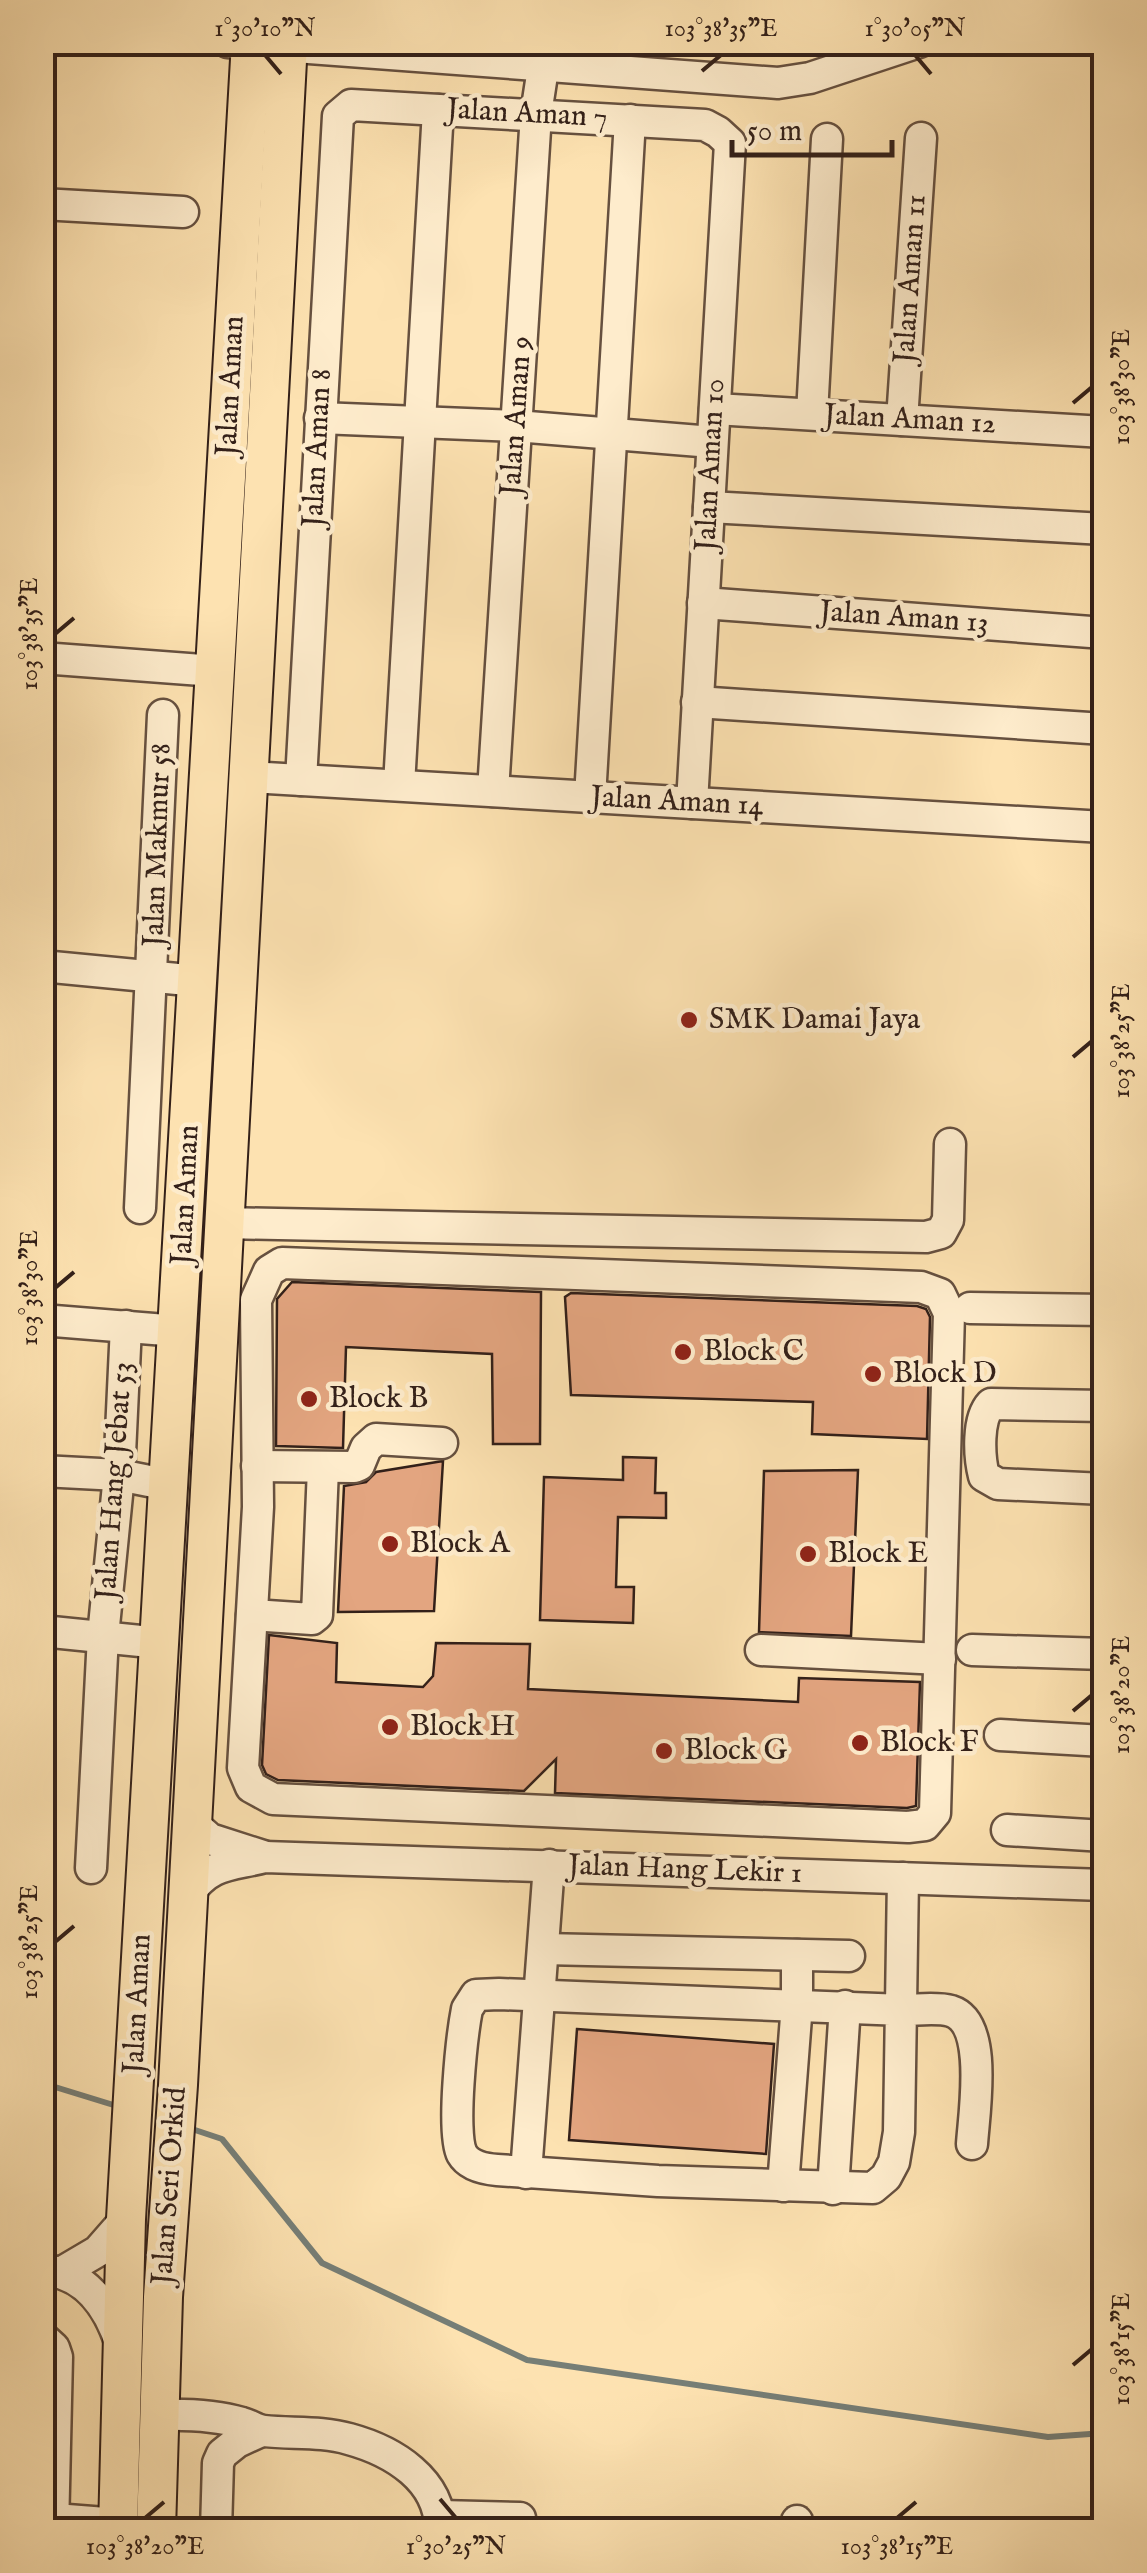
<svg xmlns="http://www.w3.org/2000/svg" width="1147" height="2573" font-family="'IM FELL English',serif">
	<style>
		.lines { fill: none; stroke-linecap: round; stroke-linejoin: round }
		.stream { stroke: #767e76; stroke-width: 6 }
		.building { fill: #e3a580; stroke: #332019; stroke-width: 2.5 }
		.minor-casing { stroke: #66503f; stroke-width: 35 }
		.major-casing { stroke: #332019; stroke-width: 42 }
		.minor { stroke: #feeccc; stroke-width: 30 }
		.major { stroke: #fde2b1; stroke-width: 38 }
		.ticks { fill: none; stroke: #332019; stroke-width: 4 }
		.poi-dot { fill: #8f2418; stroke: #feeccc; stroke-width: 4 }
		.labels { text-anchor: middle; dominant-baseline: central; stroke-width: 9; stroke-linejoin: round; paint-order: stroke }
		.street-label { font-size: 30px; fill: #332019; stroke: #feeccc }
		.poi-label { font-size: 30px; fill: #332019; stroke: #feeccc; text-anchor: start }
		.neatline { fill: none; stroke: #332019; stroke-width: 4 }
		.ticks-label { font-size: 25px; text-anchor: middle; fill: #332019 }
	</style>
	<rect width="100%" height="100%" fill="#fde2b1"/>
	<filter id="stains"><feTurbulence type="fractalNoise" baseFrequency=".002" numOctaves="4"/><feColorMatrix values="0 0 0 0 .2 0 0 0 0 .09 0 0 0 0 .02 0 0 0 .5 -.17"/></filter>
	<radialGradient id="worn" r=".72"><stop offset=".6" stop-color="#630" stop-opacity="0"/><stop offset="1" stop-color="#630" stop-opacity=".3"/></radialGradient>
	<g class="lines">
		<g class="stream">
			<path d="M42,2083L120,2107"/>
			<path d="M189,2128L222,2139L322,2263L527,2360L1048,2437L1104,2433"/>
		</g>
	</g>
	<g class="building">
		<path d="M292,1282L541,1292L540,1444H493L492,1354L346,1347L343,1448L276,1446L277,1299Z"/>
		<path d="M571,1293L917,1306L926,1309L930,1317L927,1439L812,1434L813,1402L571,1395L565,1297Z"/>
		<path d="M623,1457L656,1458L655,1493H666V1518L618,1517L616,1587H634L633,1623L540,1620L544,1477L623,1480Z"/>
		<path d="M443,1461L434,1611L338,1612L344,1486L366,1482L376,1472Z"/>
		<path d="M858,1470L851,1636L759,1632L764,1471Z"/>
		<path d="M269,1635L337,1643L336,1682L423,1687L433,1676L436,1643L530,1644L528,1689L798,1702L799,1678L920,1682L916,1806L907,1808L555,1793L556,1759L524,1791L278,1780L266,1774L262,1765Z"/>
		<path d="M577,2029L774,2044L766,2154L569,2140Z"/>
	</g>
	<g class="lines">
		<defs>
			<g id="minor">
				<path d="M228,42L778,83L810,78L919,42"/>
				<path d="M42,204L183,212"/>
				<path d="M715,409L1104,432"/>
				<path d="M812,414L827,139"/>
				<path d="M320,418L516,426L712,442"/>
				<path d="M902,420L921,138"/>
				<path d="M709,507L1104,529"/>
				<path d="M703,603L1104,633"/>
				<path d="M42,658L215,671"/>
				<path d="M697,702L1104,729"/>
				<path d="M249,777L1104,827"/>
				<path d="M301,780L338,116L351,105L705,125L718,132L730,143L692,803"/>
				<path d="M399,785L438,110"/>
				<path d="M493,791L536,114L547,42"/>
				<path d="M590,797L630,120"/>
				<path d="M42,966L198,981"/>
				<path d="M140,1208L163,715"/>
				<path d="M224,1223L926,1237L941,1233L948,1220L950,1144"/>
				<path d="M282,1263L921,1287L940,1294L949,1313L935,1813L925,1825L908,1827L273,1799L251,1787L243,1768L258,1507L256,1300L269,1271Z"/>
				<path d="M970,1308L1104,1310"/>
				<path d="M42,1320L178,1331"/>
				<path d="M1104,1406L991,1404C977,1419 979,1456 984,1476L998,1484L1104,1489"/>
				<path d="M257,1466L354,1467L359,1465L366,1448L376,1439L442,1443"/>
				<path d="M42,1471L119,1475L169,1485"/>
				<path d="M252,1615L312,1619L317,1615L323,1468"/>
				<path d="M42,1631L160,1643"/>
				<path d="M761,1650L940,1659"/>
				<path d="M972,1650L1104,1654"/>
				<path d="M1000,1735L1104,1741"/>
				<path d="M192,1823L210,1839L263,1856"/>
				<path d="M1007,1830L1104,1836"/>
				<path d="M91,1868L103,1636L119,1475L126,1326"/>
				<path d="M903,1878L899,2132L894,2162L886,2177L873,2188L658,2181L497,2170C485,2169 469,2166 462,2154C451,2133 462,2035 467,2009L476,1995L499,1994L903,2010C918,2010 937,2007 951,2011C989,2023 974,2112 972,2144"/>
				<path d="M188,1894C211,1862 230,1866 265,1857L1104,1885"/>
				<path d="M544,1949L849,1956"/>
				<path d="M526,2173L549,1865"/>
				<path d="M783,2186L797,2004V1955"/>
				<path d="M833,2189L845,2006"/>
				<path d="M42,2270C85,2272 109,2307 121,2345"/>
				<path d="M64,2271L98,2251L126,2219"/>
				<path d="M42,2337L54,2348L57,2357L53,2530"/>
				<path d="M157,2415C185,2414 215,2415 242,2423C250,2425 256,2430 264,2431C292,2434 322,2431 349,2439C393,2451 441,2480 440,2530"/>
				<path d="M441,2516L520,2518"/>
				<path d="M42,2518L118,2524"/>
				<path d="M797,2521V2530"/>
				<path d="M216,2530L218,2463L222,2454L237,2442L261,2431"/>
			</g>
			<g id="major">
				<path d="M118,2530L126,2219L251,42"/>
				<path d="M156,2530L163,2297L178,2085L288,42"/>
			</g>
		</defs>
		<use href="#minor" class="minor-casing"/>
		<use href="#major" class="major-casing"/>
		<use href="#minor" class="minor"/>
		<use href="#major" class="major"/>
	</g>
	<path class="ticks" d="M265,55L281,74M915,55L931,74M702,71L721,55M1073,403L1092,387M55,634L74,618M1073,1057L1092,1041M55,1288L74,1272M1073,1711L1092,1695M55,1942L74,1926M1073,2365L1092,2349M440,2499L456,2518M145,2518L164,2502M897,2518L916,2502"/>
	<g class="poi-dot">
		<circle cx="689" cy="1020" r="10"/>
		<circle cx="683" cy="1352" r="10"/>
		<circle cx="873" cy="1374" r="10"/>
		<circle cx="309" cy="1399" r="10"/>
		<circle cx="390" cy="1544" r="10"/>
		<circle cx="808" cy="1554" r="10"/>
		<circle cx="390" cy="1727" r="10"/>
		<circle cx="860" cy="1743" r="10"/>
		<circle cx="664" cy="1751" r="10"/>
	</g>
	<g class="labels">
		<g class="street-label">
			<text transform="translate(527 114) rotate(3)">Jalan Aman 7</text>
			<text transform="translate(911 279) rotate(-86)">Jalan Aman 11</text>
			<text transform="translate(231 386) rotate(-87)">Jalan Aman</text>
			<text transform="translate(517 416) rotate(-86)">Jalan Aman 9</text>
			<text transform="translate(910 420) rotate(3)">Jalan Aman 12</text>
			<text transform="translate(318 448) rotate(-87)">Jalan Aman 8</text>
			<text transform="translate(711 465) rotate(-87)">Jalan Aman 10</text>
			<text transform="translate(904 618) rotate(4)">Jalan Aman 13</text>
			<text transform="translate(677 802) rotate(3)">Jalan Aman 14</text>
			<text transform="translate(158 845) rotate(-88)">Jalan Makmur 58</text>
			<text transform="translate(186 1195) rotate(-87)">Jalan Aman</text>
			<text transform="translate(115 1481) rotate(-86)">Jalan Hang Jebat 53</text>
			<text transform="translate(685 1870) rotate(2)">Jalan Hang Lekir 1</text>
			<text transform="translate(138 2004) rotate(-87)">Jalan Aman</text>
			<text transform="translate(170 2186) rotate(-86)">Jalan Seri Orkid</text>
		</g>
		<g class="poi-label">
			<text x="709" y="1020">SMK Damai Jaya</text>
			<text x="703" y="1352">Block C</text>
			<text x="893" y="1374">Block D</text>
			<text x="329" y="1399">Block B</text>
			<text x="410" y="1544">Block A</text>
			<text x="828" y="1554">Block E</text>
			<text x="410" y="1727">Block H</text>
			<text x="880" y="1743">Block F</text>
			<text x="684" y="1751">Block G</text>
		</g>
	</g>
	<rect width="1147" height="2573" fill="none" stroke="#fde2b1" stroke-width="110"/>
	<path d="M732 140v15h160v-15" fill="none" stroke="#332019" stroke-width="5"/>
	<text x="747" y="140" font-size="30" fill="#332019" stroke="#feeccc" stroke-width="8" paint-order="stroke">50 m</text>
	<rect x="55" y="55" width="1037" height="2463" class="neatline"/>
	<g class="ticks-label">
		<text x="265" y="36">1°30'10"N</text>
		<text x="721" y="36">103°38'35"E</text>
		<text x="915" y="36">1°30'05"N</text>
		<text transform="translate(1120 387) rotate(-90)" y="9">103°38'30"E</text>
		<text transform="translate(28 634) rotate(-90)" y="9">103°38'35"E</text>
		<text transform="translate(1120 1041) rotate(-90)" y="9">103°38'25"E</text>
		<text transform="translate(28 1288) rotate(-90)" y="9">103°38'30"E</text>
		<text transform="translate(1120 1695) rotate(-90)" y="9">103°38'20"E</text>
		<text transform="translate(28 1942) rotate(-90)" y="9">103°38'25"E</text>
		<text transform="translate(1120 2349) rotate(-90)" y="9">103°38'15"E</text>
		<text x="145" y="2554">103°38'20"E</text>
		<text x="456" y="2554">1°30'25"N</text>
		<text x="897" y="2554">103°38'15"E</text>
	</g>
	<rect width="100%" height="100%" filter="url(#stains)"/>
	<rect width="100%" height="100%" fill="url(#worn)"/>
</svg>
